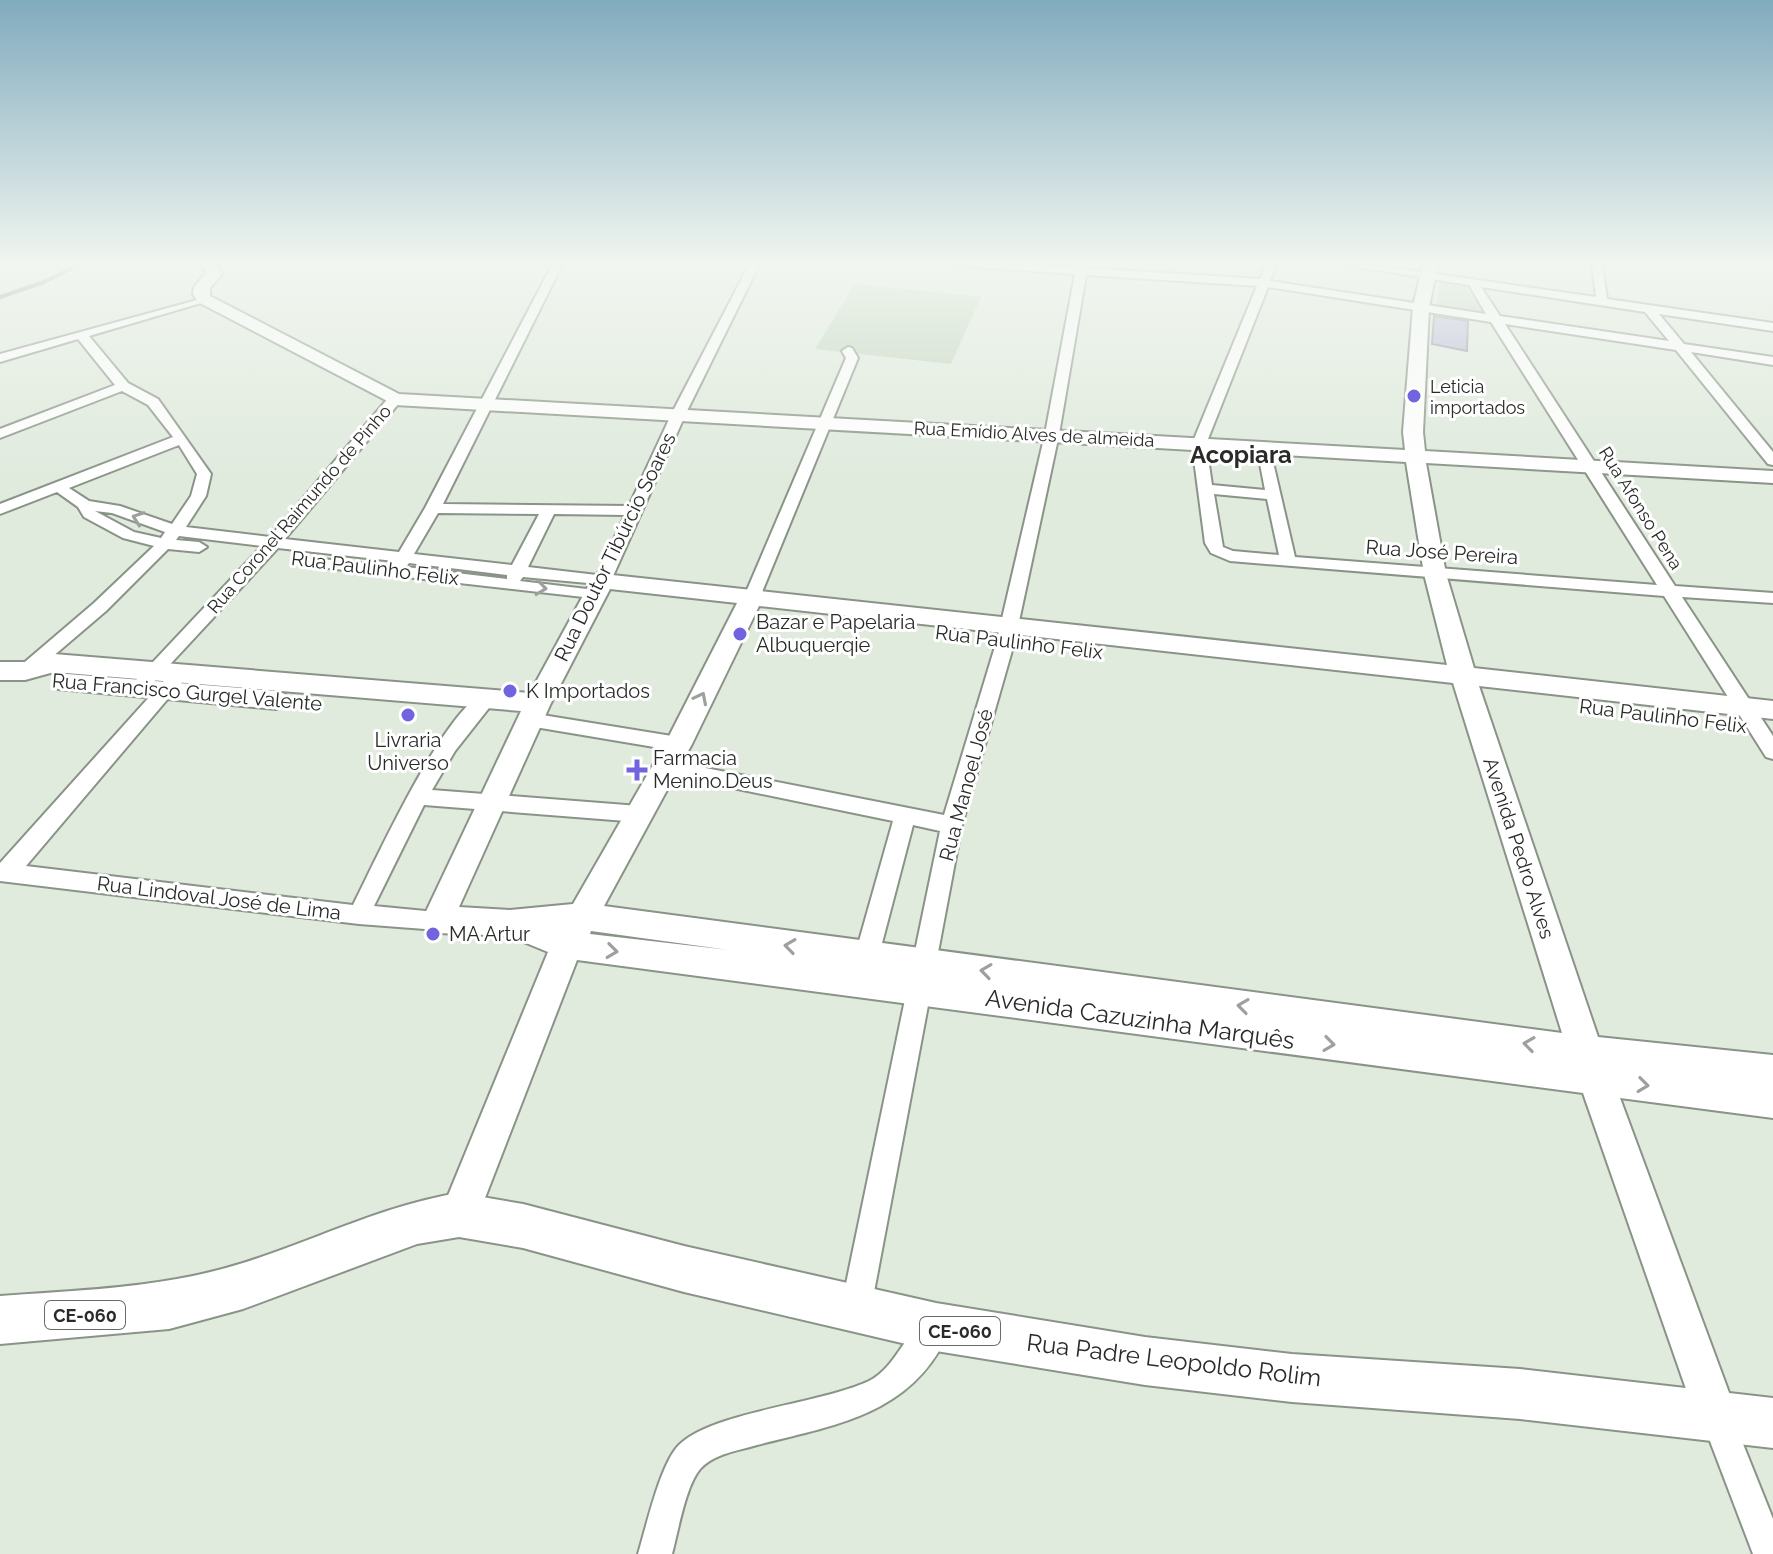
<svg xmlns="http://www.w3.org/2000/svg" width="1773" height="1554" font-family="Raleway,sans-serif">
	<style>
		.green { fill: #c1d2bb }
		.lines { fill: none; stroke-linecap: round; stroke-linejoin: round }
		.stream { stroke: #6a7b65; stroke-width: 4 }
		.building { fill: #b3b3d6; stroke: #8d8d9b; stroke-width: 2 }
		.street-casing { stroke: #8a9387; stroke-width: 4 }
		.secondary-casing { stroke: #8a9387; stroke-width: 4 }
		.primary-casing { stroke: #8a9387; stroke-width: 4 }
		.street { fill: #fff; fill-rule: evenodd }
		.secondary { fill: #fff; fill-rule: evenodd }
		.primary { fill: #fff; fill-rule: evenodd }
		.oneway { stroke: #9ea09e }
		.poi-dot { fill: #7264de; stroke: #fff; stroke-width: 3 }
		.labels { text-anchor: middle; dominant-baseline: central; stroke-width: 6; stroke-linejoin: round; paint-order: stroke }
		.far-poi-label { font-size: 18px; fill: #282b27; stroke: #fff; text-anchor: start }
		.far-street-label { font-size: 18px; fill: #282b27; stroke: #fff }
		.shield { fill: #fff; stroke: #686b68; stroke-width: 2 }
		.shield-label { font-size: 18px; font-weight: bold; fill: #282b27 }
		.street-label { font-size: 20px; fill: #282b27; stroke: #fff }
		.poi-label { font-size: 20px; fill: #282b27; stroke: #fff; text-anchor: start }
		.far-district-label { font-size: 24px; font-weight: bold; fill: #282b27; stroke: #fff }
		.near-street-label { font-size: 24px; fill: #282b27; stroke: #fff }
	</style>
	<rect width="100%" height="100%" fill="#e0eadd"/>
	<g class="green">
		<path d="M1440,282L1466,287L1485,316L1436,308Z"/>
		<path d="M855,284L981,297L951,364L815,349Z"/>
	</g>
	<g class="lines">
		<path class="stream" d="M0,297L44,282L82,263"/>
	</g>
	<path class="building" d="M1434,316L1468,321L1467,351L1432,344Z"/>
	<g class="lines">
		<defs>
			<g id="street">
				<path d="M553,263H563L443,504L629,506L672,413L750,263H760L686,413L609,585L523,577L520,581L595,590L603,595L601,599L318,567L312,566V558L391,566L394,561L278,548L149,687L143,689L134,683L137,679L262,546L179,536L176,540L199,542L207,547L199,552L168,549L106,611L31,675H19L16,671L19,667L94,603L154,546L123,538L84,517L78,507L57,492L0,514V504L173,437L148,405L122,391L0,438V429L115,385L78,339L0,362V354L208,297V301L89,336L128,383L158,399L211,474L206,496L186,527L270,537L390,396L395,395L402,399L400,402L285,539L399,552L425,508ZM179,445L197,474L191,496L172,524L120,506L89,501L69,488ZM95,511L112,513L165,532L161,538L134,532ZM438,513L539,514L512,565L414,554ZM554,514L625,515L597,575L528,567ZM409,563L507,575V579L406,567Z"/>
				<path d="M953,263L1076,267L1077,263H1087V268L1260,279L1267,263H1277L1270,281L1486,314L1469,285L1334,263H1359L1596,297L1592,263H1602L1607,299L1773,323V331L1659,314L1684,344L1773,357V365L1691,352L1773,452V465L1768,464L1676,350L1505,324L1675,586L1773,593V603L1682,597L1773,736V759L1766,757L1664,596L1230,561L1211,553L1205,543L1192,444L1257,286L1086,275L1059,434L1015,640L962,825L871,1308L866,1318L856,1323L846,1318L841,1308L940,831L913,825L876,966L872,973L864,976L856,973L852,966L893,821L665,774L658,772L655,767L658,762L665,760L944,815L997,640L1045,434L1075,274L958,266ZM1268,287L1491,322L1657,585L1295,557L1269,445H1259L1257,448L1265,490L1212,485L1206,444ZM1481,287L1645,312L1669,341L1500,316ZM1214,494L1267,499L1279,555L1233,551L1223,547Z"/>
				<path d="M848,347L852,348L858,358L760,597L758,601H746L744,597L846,358L842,351Z"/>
				<path d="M176,672L182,674L185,678L182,682L26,866L353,905C374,864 446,704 487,692L496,699L455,751L432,790L639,806L646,808L649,814L646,820L639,822L424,805L374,906L446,913L449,920L446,927L438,930L359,924L0,881V863L170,674Z"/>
				<path d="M530,713L678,737L688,744L678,751L523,725L521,720L523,715Z"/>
				<path d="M936,1312L947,1316L951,1327C915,1414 839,1424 757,1445C738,1451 716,1453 701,1468C686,1484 678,1532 672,1554H638C646,1528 660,1464 679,1445C711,1412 820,1404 869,1381C899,1366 907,1324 936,1312Z"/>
				<path d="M1718,1404L1729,1409L1773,1519V1554H1753L1702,1420L1707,1409Z"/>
			</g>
			<g id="secondary">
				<path d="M201,263H215L222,274L210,288V296L399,394L1405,450L1403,432L1413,307L1423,263H1438L1429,307L1423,432L1425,451L1773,471V483L1426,463L1446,574L1474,668L1773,701V719L1479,686L1598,1037L1773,1055V1118L1620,1098L1738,1417L1731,1432L1716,1439L1701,1432L1583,1093L577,960L473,1229L459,1234L445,1229L440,1215L548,952L509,936L438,933L427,929L422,920L521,711L54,672L25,680H0V662H25L54,654L530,693L591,581L595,576L603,574L1447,665L1424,574L1406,462L395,405L198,302L193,294L194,287L206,273ZM610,589L737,603L665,744L573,904L510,910L459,907L551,703ZM759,606L1453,683L1562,1033L604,906L692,744ZM591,931L729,950L590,934Z"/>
				<path d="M67,674L276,691L285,694L289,700L285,706L276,709L58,689L54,683L58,677Z"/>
			</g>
			<path id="primary" d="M459,1193L523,1204L684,1246L936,1303L1145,1337L1292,1354L1520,1369L1773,1398V1448L1520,1419L1292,1402L1145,1385L936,1351L684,1292L523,1248L459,1237L417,1244L243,1309L169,1329L0,1344V1296C82,1290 164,1288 243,1263C316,1240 384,1205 459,1193Z"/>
		</defs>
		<use href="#street" class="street-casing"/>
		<use href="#secondary" class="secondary-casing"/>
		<use href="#primary" class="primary-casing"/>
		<use href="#street" class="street"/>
		<use href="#secondary" class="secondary"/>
		<use href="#primary" class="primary"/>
	</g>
	<defs><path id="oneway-chevron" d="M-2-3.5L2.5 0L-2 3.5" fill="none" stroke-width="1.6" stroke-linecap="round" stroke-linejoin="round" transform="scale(2)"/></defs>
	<g class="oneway">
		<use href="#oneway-chevron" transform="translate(138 518) rotate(-160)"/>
		<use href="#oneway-chevron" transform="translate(541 588) rotate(7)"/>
		<use href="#oneway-chevron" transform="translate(701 698) rotate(-63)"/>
		<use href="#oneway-chevron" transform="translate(790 946) rotate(-172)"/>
		<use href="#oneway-chevron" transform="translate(612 951) rotate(7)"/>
		<use href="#oneway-chevron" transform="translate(986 971) rotate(-172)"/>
		<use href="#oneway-chevron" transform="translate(1243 1006) rotate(-172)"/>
		<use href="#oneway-chevron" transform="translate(1329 1044) rotate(8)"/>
		<use href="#oneway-chevron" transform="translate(1529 1044) rotate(-172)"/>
		<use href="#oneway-chevron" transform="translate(1643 1085) rotate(7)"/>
	</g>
	<linearGradient id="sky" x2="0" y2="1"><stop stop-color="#81abbe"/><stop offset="0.55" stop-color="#f1f6f0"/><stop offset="1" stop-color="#f1f6f0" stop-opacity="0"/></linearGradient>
	<rect width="1773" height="480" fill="url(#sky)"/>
	<g class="poi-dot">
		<circle cx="1414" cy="396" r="8"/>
		<circle cx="740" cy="634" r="8"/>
		<circle cx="510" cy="691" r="8"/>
		<circle cx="408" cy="715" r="8"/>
		<path d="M633 758h8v8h8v8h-8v8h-8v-8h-8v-8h8z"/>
		<circle cx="433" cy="934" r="8"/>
	</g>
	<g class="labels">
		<g class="far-poi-label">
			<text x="1430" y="386">Leticia<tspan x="1430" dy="21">importados</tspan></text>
		</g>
		<g class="far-street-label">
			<text transform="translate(1034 434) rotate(3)">Rua Emídio Alves de almeida</text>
			<text transform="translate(1641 508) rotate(58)">Rua Afonso Pena</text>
			<text transform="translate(299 509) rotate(-49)">Rua Coronel Raimundo de Pinho</text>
		</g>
		<g class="shield">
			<rect x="45" y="1301" width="80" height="28" rx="6"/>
			<rect x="920" y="1317" width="80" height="28" rx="6"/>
		</g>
		<g class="shield-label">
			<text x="85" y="1315">CE-060</text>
			<text x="960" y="1331">CE-060</text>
		</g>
		<g class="street-label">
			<text transform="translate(615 547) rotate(-64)">Rua Doutor Tibúrcio Soares</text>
			<text transform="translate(1442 552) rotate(4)">Rua José Pereira</text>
			<text transform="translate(375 568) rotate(7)">Rua Paulinho Felix</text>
			<text transform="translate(1019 642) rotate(7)">Rua Paulinho Felix</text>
			<text transform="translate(187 692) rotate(5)">Rua Francisco Gurgel Valente</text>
			<text transform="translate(1663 716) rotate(7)">Rua Paulinho Felix</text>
			<text transform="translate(966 785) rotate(-75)">Rua Manoel José</text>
			<text transform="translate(1519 848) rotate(72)">Avenida Pedro Alves</text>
			<text transform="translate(219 898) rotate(7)">Rua Lindoval José de Lima</text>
		</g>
		<g class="poi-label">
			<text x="756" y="622">Bazar e Papelaria<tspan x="756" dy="23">Albuquerqie</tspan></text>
			<text x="526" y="691">K Importados</text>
			<text x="408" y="740" text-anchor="middle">Livraria<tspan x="408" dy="23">Universo</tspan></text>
			<text x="653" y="758">Farmacia<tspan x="653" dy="23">Menino.Deus</tspan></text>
			<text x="449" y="934">MA Artur</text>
		</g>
		<g class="far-district-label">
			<text x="1241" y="454">Acopiara</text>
		</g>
		<g class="near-street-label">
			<text transform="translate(1140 1019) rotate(8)">Avenida Cazuzinha Marquês</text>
			<text transform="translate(1174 1360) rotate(7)">Rua Padre Leopoldo Rolim</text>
		</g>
	</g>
</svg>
